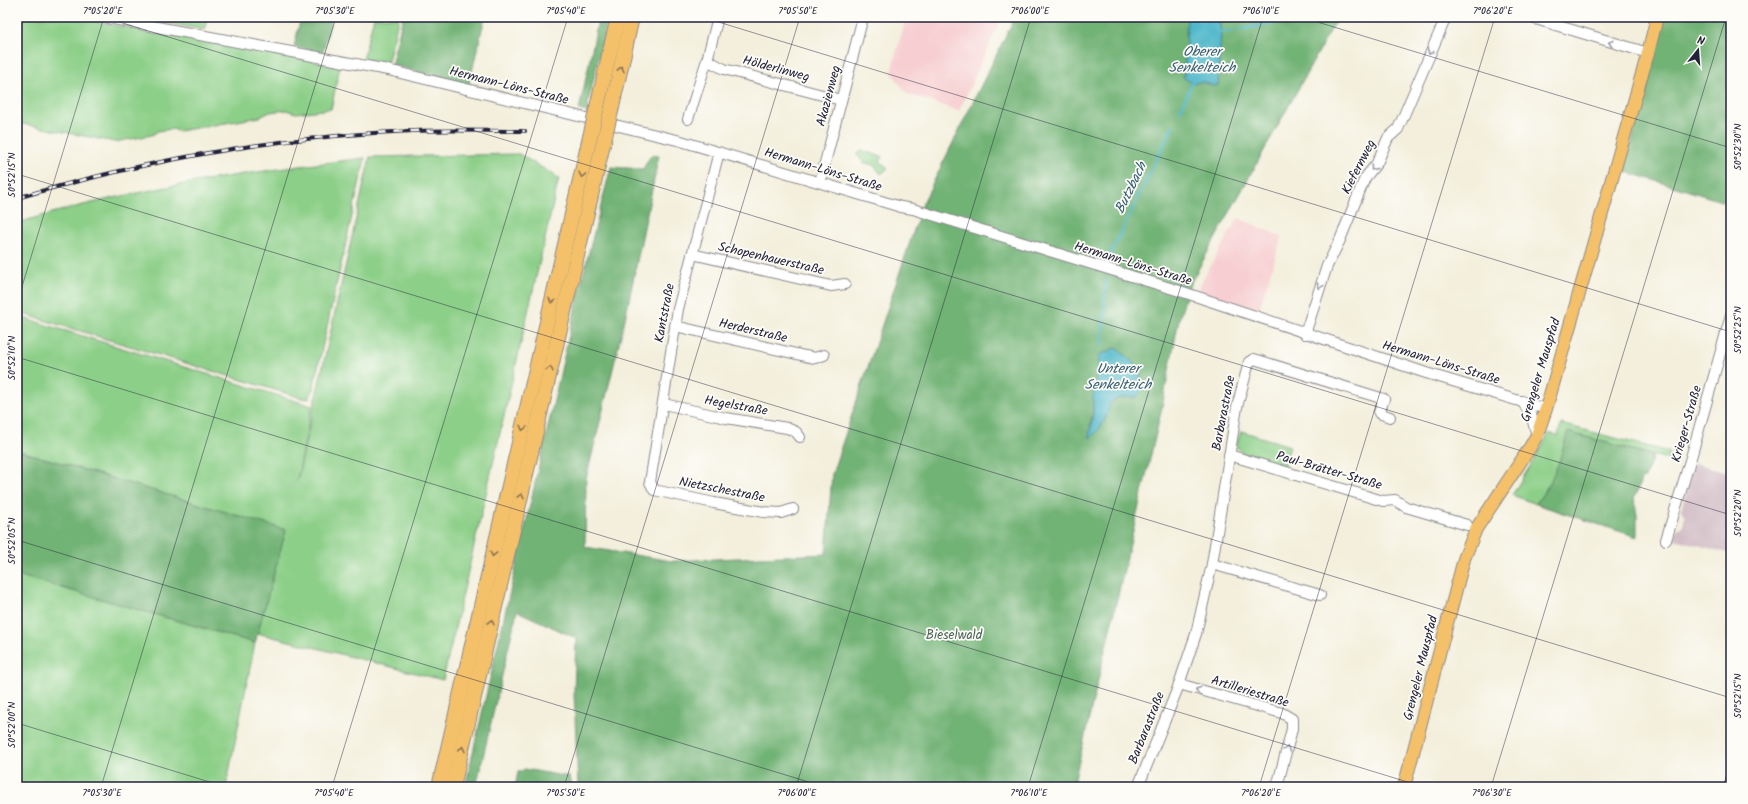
<svg xmlns="http://www.w3.org/2000/svg" width="1748" height="804" font-family="Kalam,sans-serif">
	<style>
		.built { fill: #f7cfd2 }
		.industrial { fill: #d2bdc6 }
		.green { fill: #8ccf88; stroke: #577862 }
		.forest { fill: #71b274; stroke: #4a6a58; fill-rule: evenodd }
		.water { fill: #4cb6c9; stroke: #376c82 }
		.lines { fill: none; stroke-linecap: round; stroke-linejoin: round }
		.stream { stroke: #4cb6c9; stroke-width: 2.5 }
		.minor-casing { stroke: #8a888c; stroke-width: 12 }
		.major-casing { stroke: #8a888c; stroke-width: 14 }
		.highway-casing { stroke: #8a888c; stroke-width: 16 }
		.minor { stroke: #fff; stroke-width: 10 }
		.major { stroke: #f4c16a; stroke-width: 12 }
		.highway { stroke: #f4c16a; stroke-width: 14 }
		.rail-casing { stroke: #22223b; stroke-width: 4 }
		.rail { stroke: #fdfcf7; stroke-width: 2.5; stroke-dasharray: 8; stroke-linecap: butt }
		.highway-bridge-casing { stroke: #8a888c; stroke-width: 16; stroke-linecap: butt }
		.highway-bridge { stroke: #f4c16a; stroke-width: 14 }
		.oneway { stroke: #9c9ca7 }
		.oneway2 { stroke: #8b7252 }
		.ticks { fill: none; stroke: #22223b; stroke-width: 1; stroke-opacity: 0.45 }
		.labels { text-anchor: middle; dominant-baseline: central; stroke-width: 3.5; stroke-linejoin: round; paint-order: stroke }
		.street-label { font-size: 13px; fill: #22223b; stroke: #fdfcf7 }
		.park-label { font-size: 13px; fill: #475f56; stroke: #fdfcf7 }
		.water-label { font-size: 14px; font-style: italic; fill: #335d74; stroke: #fdfcf7 }
		.neatline { fill: none; stroke: #22223b; stroke-width: 1.5 }
		.ticks-label { font-size: 10px; text-anchor: middle; fill: #22223b }
	</style>
	<rect width="100%" height="100%" fill="#fdfcf7"/>
	<filter id="ink" filterUnits="userSpaceOnUse"><feTurbulence type="fractalNoise" baseFrequency=".025" numOctaves="2"/><feDisplacementMap in="SourceGraphic" scale="8" xChannelSelector="R" yChannelSelector="G"/><feConvolveMatrix kernelMatrix="1 2 1 2 8 2 1 2 1" color-interpolation-filters="sRGB"/></filter>
	<filter id="wash" filterUnits="userSpaceOnUse"><feTurbulence type="fractalNoise" baseFrequency=".012" numOctaves="4" result="noise"/><feDisplacementMap in="SourceGraphic" scale="16" xChannelSelector="R" yChannelSelector="G"/><feGaussianBlur stdDeviation="0.9" result="paint"/><feColorMatrix in="noise" values="0 0 0 0 0 0 0 0 0 0 0 0 0 0 0 0 0 1.4 0 .05"/><feComposite in="paint" operator="in"/></filter>
	<g filter="url(#wash)">
		<rect width="100%" height="100%" fill="#f3efdc"/>
		<g class="built">
			<path d="M906,17H1002L959,111L907,94L891,72Z"/>
			<path d="M1238,218L1282,237L1258,312L1200,293L1198,288Z"/>
		</g>
		<path class="industrial" d="M1694,463L1731,473V554L1674,539L1677,529L1683,526L1685,516L1681,510Z"/>
		<g class="green">
			<path d="M25,17H70L340,66L331,109L296,113L286,110L270,112L260,117L220,124L179,131L172,129L158,131L152,135L115,142L17,123V53Z"/>
			<path d="M133,17H208L204,30Z"/>
			<path d="M374,17H399L387,64L363,59Z"/>
			<path d="M861,150L883,157L880,161L888,168L881,174L873,165L863,162L857,155Z"/>
			<path d="M519,154L559,178L443,680L257,633L286,530L17,450V316L312,406L297,481L370,157Z"/>
			<path d="M365,158L312,393L309,398L305,399L17,312V223C130,189 247,172 365,158Z"/>
			<path d="M1561,424L1662,450L1669,452L1670,460L1568,432L1559,462L1550,483L1536,504L1512,495L1540,450L1549,433L1558,436Z"/>
			<path d="M1241,431L1290,446L1284,466L1243,454L1236,446Z"/>
			<path d="M17,575L255,643L226,787H17Z"/>
		</g>
		<g class="forest">
			<path d="M301,17H332L323,52L294,47Z"/>
			<path d="M403,17H485L469,84L391,65Z"/>
			<path d="M599,17H608L586,112L579,110Z"/>
			<path d="M1015,17H1187L1184,78C1194,83 1203,81 1213,86L1221,32L1218,17H1338L1190,284L1179,319L1161,412L1073,787H578L574,693L576,638L517,611L476,787H465L582,279L611,167L643,169L651,155L659,156L625,319L586,479L585,547L672,561L826,554L832,474L923,203ZM1118,349C1126,356 1137,363 1140,373C1142,378 1142,383 1144,389L1136,397C1126,398 1119,396 1110,403C1108,416 1101,429 1090,438L1089,436C1091,431 1090,426 1091,421C1095,399 1093,374 1103,353Z"/>
			<path d="M1664,17H1731V204L1624,171Z"/>
			<path d="M1568,432L1653,456L1645,478H1642L1634,498L1637,515V537L1536,504L1550,483L1559,462Z"/>
			<path d="M17,450L286,530L255,643L17,575Z"/>
			<path d="M525,769L569,777L571,787H515L518,772Z"/>
		</g>
		<g class="water">
			<path d="M1187,17H1218L1221,32L1218,85L1213,86L1205,82L1192,83L1184,78Z"/>
			<path d="M1114,348L1118,349L1138,367L1144,389L1136,397C1126,398 1119,396 1110,403C1108,416 1101,429 1090,438L1089,436L1093,416V396L1097,379L1099,357L1102,353L1110,351Z"/>
		</g>
		<g class="lines">
			<g class="stream">
				<path d="M1239,30L1285,21L1292,17"/>
				<path d="M1221,32L1233,31"/>
				<path d="M1180,111L1192,83"/>
				<path d="M1108,259L1173,126"/>
				<path d="M1102,346L1106,281"/>
			</g>
		</g>
	</g>
	<g filter="url(#ink)">
		<g class="lines">
			<defs>
				<g id="minor">
					<path d="M103,17L388,70L681,141L901,207L913,209L1183,292L1426,373L1546,409"/>
					<path d="M1529,17L1648,53"/>
					<path d="M707,60L724,69L841,100"/>
					<path d="M688,119L707,60L718,17"/>
					<path d="M719,152L678,309L650,482L654,490L714,503L764,512L781,513L793,509"/>
					<path d="M820,182L863,17"/>
					<path d="M692,254L831,286L845,284"/>
					<path d="M675,326L805,356L815,358L824,355"/>
					<path d="M1305,334L1327,266L1340,240L1365,178L1377,163L1388,138L1398,129L1446,17"/>
					<path d="M1522,401L1531,415L1537,435"/>
					<path d="M664,404L726,418L787,428L796,432L800,437"/>
					<path d="M1229,455L1383,501L1395,500L1406,507L1467,525"/>
					<path d="M1666,540L1692,454L1731,315"/>
					<path d="M1212,564L1320,595"/>
					<path d="M1179,684L1282,713L1292,719V729L1277,787"/>
					<path d="M1138,787L1177,690L1196,634L1212,564L1237,407L1249,362L1254,359L1384,399L1379,413L1390,417"/>
				</g>
				<path id="major" d="M1404,787L1464,559L1476,529L1529,449L1537,435L1546,409L1648,53L1657,17"/>
				<g id="highway">
					<path d="M598,103L618,17"/>
					<path d="M612,107L632,17"/>
					<path d="M439,787L590,137"/>
					<path d="M453,787L604,140"/>
				</g>
			</defs>
			<use href="#minor" class="minor-casing"/>
			<use href="#major" class="major-casing"/>
			<use href="#highway" class="highway-casing"/>
			<use href="#minor" class="minor"/>
			<use href="#major" class="major"/>
			<use href="#highway" class="highway"/>
			<defs>
				<path id="rail" d="M17,198C146,160 279,136 413,131C451,130 488,131 525,131"/>
			</defs>
			<use href="#rail" class="rail-casing"/>
			<use href="#rail" class="rail"/>
			<defs>
				<g id="highway-bridge">
					<path d="M590,137L598,103"/>
					<path d="M604,140L612,107"/>
				</g>
			</defs>
			<use href="#highway-bridge" class="highway-bridge-casing"/>
			<use href="#highway-bridge" class="highway-bridge"/>
		</g>
		<defs><path id="oneway-chevron" d="M-2-3.5L2.5 0L-2 3.5" fill="none" stroke-width="1.6" stroke-linecap="round" stroke-linejoin="round"/></defs>
		<g class="oneway">
			<use href="#oneway-chevron" transform="translate(1611 43) rotate(-163)"/>
			<use href="#oneway-chevron" transform="translate(1430 52) rotate(114)"/>
			<use href="#oneway-chevron" transform="translate(1373 168) rotate(126)"/>
			<use href="#oneway-chevron" transform="translate(1320 286) rotate(110)"/>
			<use href="#oneway-chevron" transform="translate(1198 690) rotate(-164)"/>
			<use href="#oneway-chevron" transform="translate(1287 749) rotate(-75)"/>
		</g>
		<g class="oneway2">
			<use href="#oneway-chevron" transform="translate(621 69) rotate(-77)"/>
			<use href="#oneway-chevron" transform="translate(582 175) rotate(103)"/>
			<use href="#oneway-chevron" transform="translate(552 301) rotate(103)"/>
			<use href="#oneway-chevron" transform="translate(550 369) rotate(-77)"/>
			<use href="#oneway-chevron" transform="translate(523 428) rotate(103)"/>
			<use href="#oneway-chevron" transform="translate(521 496) rotate(-77)"/>
			<use href="#oneway-chevron" transform="translate(493 554) rotate(103)"/>
			<use href="#oneway-chevron" transform="translate(491 622) rotate(-77)"/>
			<use href="#oneway-chevron" transform="translate(462 749) rotate(-77)"/>
		</g>
	</g>
	<path class="ticks" d="M103,17L1731,515M702,17L1731,332M1301,17L1731,148M17,174L1731,698M17,303L104,17M17,357L1424,787M17,540L825,787M17,723L226,787M101,787L336,17M332,787L568,17M564,787L800,17M796,787L1031,17M1028,787L1263,17M1259,787L1495,17M1491,787L1726,17M1723,787L1731,760"/>
	<g class="labels">
		<g class="street-label">
			<text transform="translate(776 69) rotate(15)">Hölderlinweg</text>
			<text transform="translate(509 86) rotate(14)">Hermann-Löns-Straße</text>
			<text transform="translate(829 96) rotate(-75)">Akazienweg</text>
			<text transform="translate(1359 167) rotate(-63)">Kiefernweg</text>
			<text transform="translate(823 170) rotate(17)">Hermann-Löns-Straße</text>
			<text transform="translate(771 259) rotate(13)">Schopenhauerstraße</text>
			<text transform="translate(1133 264) rotate(17)">Hermann-Löns-Straße</text>
			<text transform="translate(665 313) rotate(-79)">Kantstraße</text>
			<text transform="translate(753 331) rotate(13)">Herderstraße</text>
			<text transform="translate(1441 363) rotate(17)">Hermann-Löns-Straße</text>
			<text transform="translate(1541 370) rotate(-73)">Grengeler Mauspfad</text>
			<text transform="translate(736 406) rotate(10)">Hegelstraße</text>
			<text transform="translate(1224 413) rotate(-79)">Barbarastraße</text>
			<text transform="translate(1687 424) rotate(-74)">Krieger-Straße</text>
			<text transform="translate(1329 471) rotate(16)">Paul-Brätter-Straße</text>
			<text transform="translate(722 490) rotate(11)">Nietzschestraße</text>
			<text transform="translate(1421 668) rotate(-76)">Grengeler Mauspfad</text>
			<text transform="translate(1250 692) rotate(17)">Artilleriestraße</text>
			<text transform="translate(1147 728) rotate(-68)">Barbarastraße</text>
		</g>
		<g class="park-label">
			<text x="954" y="635">Bieselwald</text>
		</g>
		<g class="water-label">
			<text x="1202" y="52">Oberer<tspan x="1202" dy="16">Senkelteich</tspan></text>
			<text transform="translate(1131 188) rotate(-64)">Butzbach</text>
			<text x="1118" y="369">Unterer<tspan x="1118" dy="16">Senkelteich</tspan></text>
		</g>
	</g>
	<rect width="1748" height="804" fill="none" stroke="#fdfcf7" stroke-width="44"/>
	<g transform="translate(1698 50) rotate(17)" stroke="#fdfcf7" stroke-width="3" paint-order="stroke">
	<path d="M0-3L7 15L0 10L-7 15Z" fill="#22223b"/>
	<text y="-6" font-size="11" font-weight="bold" text-anchor="middle" fill="#22223b">N</text>
	</g>
	<rect x="22" y="22" width="1704" height="760" class="neatline"/>
	<g class="ticks-label">
		<text x="103" y="14">7°05'20"E</text>
		<text x="335" y="14">7°05'30"E</text>
		<text x="566" y="14">7°05'40"E</text>
		<text x="798" y="14">7°05'50"E</text>
		<text x="1030" y="14">7°06'00"E</text>
		<text x="1261" y="14">7°06'10"E</text>
		<text x="1493" y="14">7°06'20"E</text>
		<text transform="translate(1737 147) rotate(-90)" y="4">50°52'30"N</text>
		<text transform="translate(11 175) rotate(-90)" y="4">50°52'15"N</text>
		<text transform="translate(1737 330) rotate(-90)" y="4">50°52'25"N</text>
		<text transform="translate(11 358) rotate(-90)" y="4">50°52'10"N</text>
		<text transform="translate(1737 513) rotate(-90)" y="4">50°52'20"N</text>
		<text transform="translate(11 541) rotate(-90)" y="4">50°52'05"N</text>
		<text transform="translate(1737 696) rotate(-90)" y="4">50°52'15"N</text>
		<text transform="translate(11 725) rotate(-90)" y="4">50°52'00"N</text>
		<text x="102" y="796">7°05'30"E</text>
		<text x="334" y="796">7°05'40"E</text>
		<text x="566" y="796">7°05'50"E</text>
		<text x="797" y="796">7°06'00"E</text>
		<text x="1029" y="796">7°06'10"E</text>
		<text x="1261" y="796">7°06'20"E</text>
		<text x="1492" y="796">7°06'30"E</text>
	</g>
</svg>
